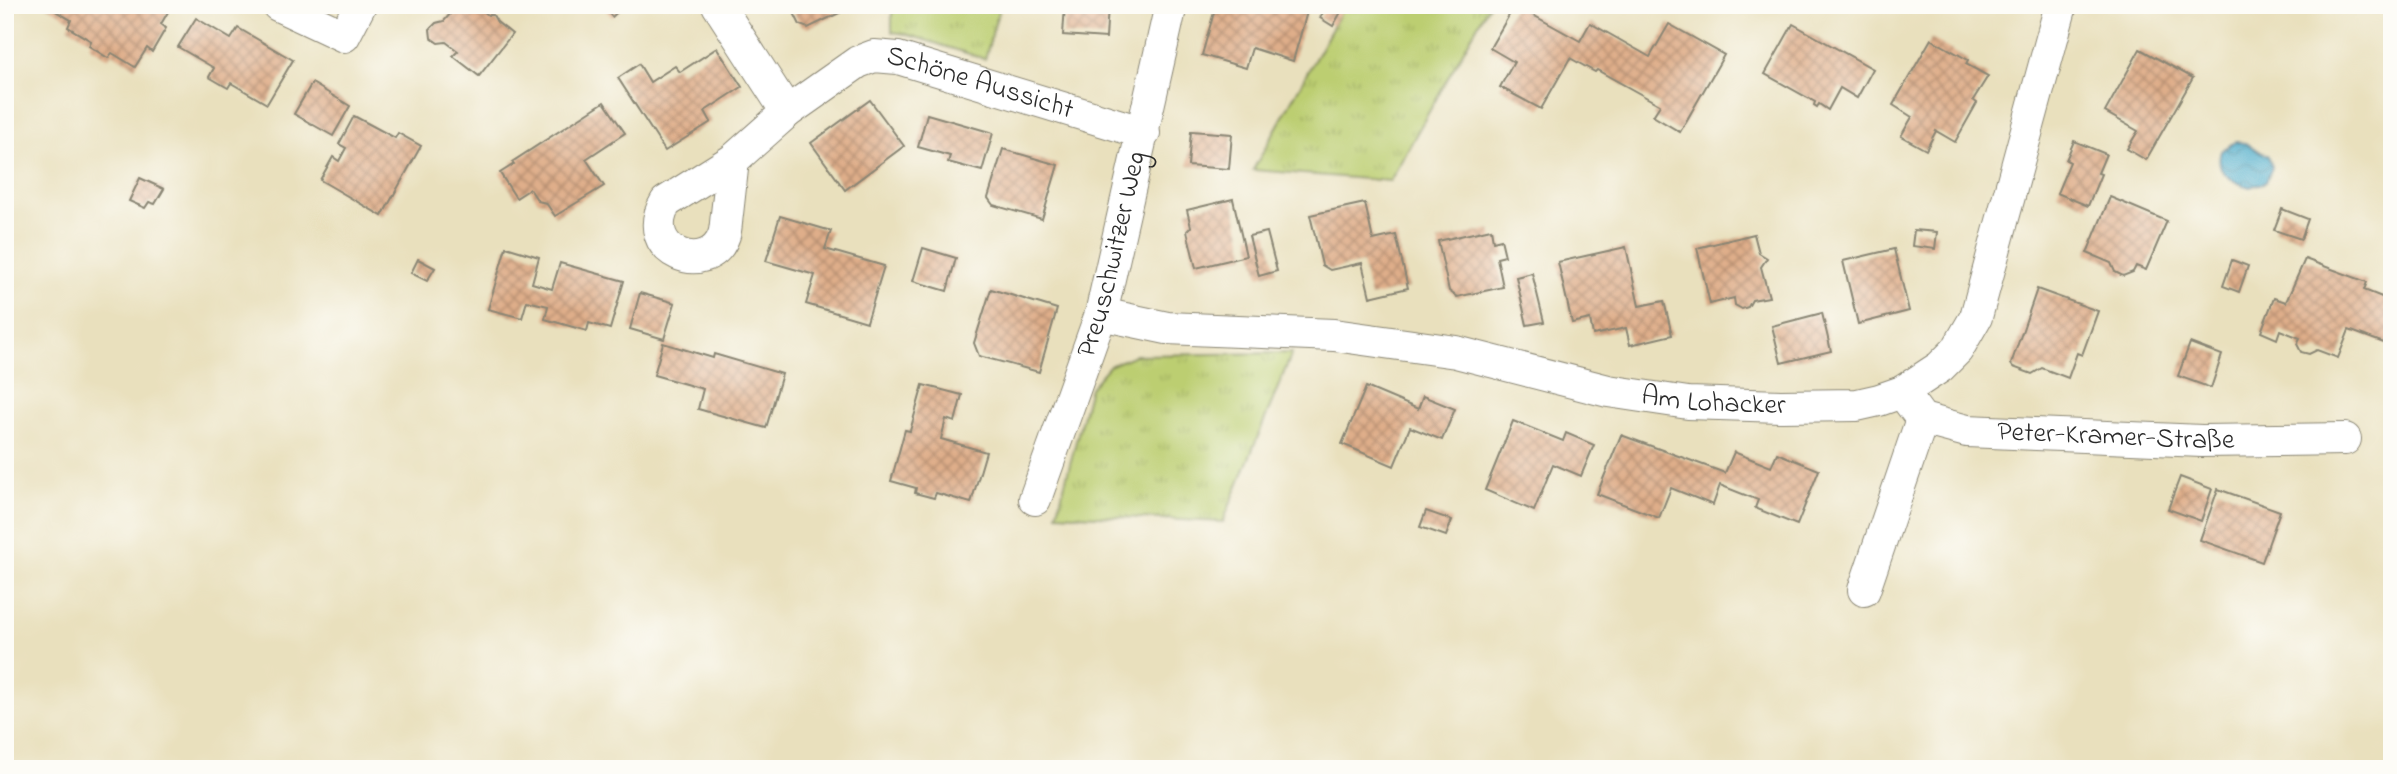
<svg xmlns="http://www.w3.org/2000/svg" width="2397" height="774" font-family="'Indie Flower',sans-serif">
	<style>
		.grass { fill: url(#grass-tufts); stroke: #747c4e; stroke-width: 2 }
		.water { fill: url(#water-waves); stroke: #3a6a7a; stroke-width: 2 }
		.building { fill: url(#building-cross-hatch) }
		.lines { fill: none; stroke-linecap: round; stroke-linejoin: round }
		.street-casing { stroke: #8a8674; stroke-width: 34 }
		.street { stroke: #fff; stroke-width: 32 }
		.labels { text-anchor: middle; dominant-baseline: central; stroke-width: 6; stroke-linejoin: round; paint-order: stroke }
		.street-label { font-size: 28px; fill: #2b2b2b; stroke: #fdfcf7 }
	</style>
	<defs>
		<pattern id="grass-tufts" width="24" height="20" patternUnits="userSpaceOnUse" patternTransform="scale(1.75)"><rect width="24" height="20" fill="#bcce71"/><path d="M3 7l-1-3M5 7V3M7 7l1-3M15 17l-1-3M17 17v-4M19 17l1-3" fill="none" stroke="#a2b162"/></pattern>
		<pattern id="water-waves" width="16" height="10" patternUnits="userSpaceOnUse" patternTransform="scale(1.75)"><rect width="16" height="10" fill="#4aaac9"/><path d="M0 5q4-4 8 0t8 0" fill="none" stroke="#3e8ba3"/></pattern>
		<pattern id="building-cross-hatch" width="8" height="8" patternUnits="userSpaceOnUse" patternTransform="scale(1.75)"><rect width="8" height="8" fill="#dfae8a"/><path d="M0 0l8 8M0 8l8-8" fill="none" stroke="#b58e71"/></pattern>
	</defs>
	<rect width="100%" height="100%" fill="#fdfcf7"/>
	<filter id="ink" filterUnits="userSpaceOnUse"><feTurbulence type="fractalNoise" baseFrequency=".0143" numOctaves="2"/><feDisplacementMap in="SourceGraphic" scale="14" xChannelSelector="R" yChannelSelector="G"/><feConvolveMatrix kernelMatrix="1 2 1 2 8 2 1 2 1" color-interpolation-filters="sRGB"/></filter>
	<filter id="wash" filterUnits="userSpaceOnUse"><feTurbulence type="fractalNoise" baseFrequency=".00686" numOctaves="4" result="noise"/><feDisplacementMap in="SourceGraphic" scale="28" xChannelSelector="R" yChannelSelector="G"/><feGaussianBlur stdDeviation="1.57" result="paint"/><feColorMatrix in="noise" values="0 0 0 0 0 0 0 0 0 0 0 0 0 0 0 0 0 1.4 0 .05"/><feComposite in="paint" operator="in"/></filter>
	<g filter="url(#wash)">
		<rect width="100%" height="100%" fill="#e9e0bd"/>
		<g class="grass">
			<path d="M892,5H1000L985,59L906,34L892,32Z"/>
			<path d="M1345,5H1489L1390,181L1253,170Z"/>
			<path d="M1292,353L1223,522L1057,514L1090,388L1109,366L1135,355Z"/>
		</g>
		<path class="water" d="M2235,142L2245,143L2268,156L2272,167L2266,182L2250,187C2232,182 2214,172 2221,151Z"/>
		<g id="blocks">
			<g class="building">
				<path d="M45,5H172L161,24L166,28L152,52L147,48L135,67L112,53L108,58L89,46L91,41L68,27L71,20Z"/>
				<path d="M458,5H476L488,15H493L497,22L512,34L479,76L453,56L458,51L446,42L438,43L431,38L430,29L436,23L444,21Z"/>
				<path d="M602,5H625L612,17Z"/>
				<path d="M790,5H856L808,28L800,25Z"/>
				<path d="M1065,5H1108L1106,38L1063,35Z"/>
				<path d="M1216,5H1309L1293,61L1252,48L1246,68L1202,55Z"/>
				<path d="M1327,5H1345L1333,26L1320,18Z"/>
				<path d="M1515,5L1580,41L1590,23L1650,57L1669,24L1724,55L1680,132L1653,116L1660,105L1597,70L1595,72L1570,58L1541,109L1500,87L1514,62L1490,48Z"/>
				<path d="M196,18L231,39L238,28L293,60L267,104L231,83L228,88L209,77L214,68L178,47Z"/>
				<path d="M1793,24L1873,69L1857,98L1840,88L1828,110L1819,104L1817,107L1814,105L1815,102L1765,74Z"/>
				<path d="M1931,39L1968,60L1966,64L1988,76L1973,100L1977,103L1955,142L1936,131L1926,150L1901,136L1912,117L1893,105Z"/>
				<path d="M717,48L742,87L705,111L711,122L665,151L618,78L639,64L650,82L675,66L680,72Z"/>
				<path d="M2140,49L2193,78L2146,160L2127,149L2138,131L2105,112Z"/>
				<path d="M312,83L350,106L333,136L294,114Z"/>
				<path d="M870,100L904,146L845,190L811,143Z"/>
				<path d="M604,102L625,133L586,159L604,186L555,216L546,203L538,201L530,189L516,198L500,173L514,164L512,162Z"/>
				<path d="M927,114L993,133L982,171L948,162L950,156L918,147Z"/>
				<path d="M354,116L395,138L398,133L421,146L382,216L320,180L333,157L339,161L346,148L339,144Z"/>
				<path d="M1191,131L1232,134L1229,169L1188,166Z"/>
				<path d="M2074,141L2106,154L2098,173L2101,174L2088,206L2057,193L2070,162L2066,160Z"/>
				<path d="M1003,149L1058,165L1042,219L993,205L988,198Z"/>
				<path d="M140,178L164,189L155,204L149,202L145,208L129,201Z"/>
				<path d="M2110,197L2167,221L2146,270L2136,266L2133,272L2123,276L2115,272L2111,263L2087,253Z"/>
				<path d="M1233,199L1246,256L1196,268L1187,231L1191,227L1187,210Z"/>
				<path d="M1365,203L1373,240L1396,235L1408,288L1370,297L1362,263L1330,270L1322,265L1310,215Z"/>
				<path d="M2282,209L2308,219L2301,239L2274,230Z"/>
				<path d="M780,216L831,231L825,249L884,266L867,322L806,304L815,275L766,261Z"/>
				<path d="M1491,229L1493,241L1501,239L1505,256L1497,258L1503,287L1457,297L1449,291L1438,241Z"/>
				<path d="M1914,230L1937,232L1935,249L1912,246Z"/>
				<path d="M1267,232L1277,271L1259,276L1249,236Z"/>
				<path d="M1754,234L1759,253L1767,258L1761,267L1769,297L1752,300L1748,307L1742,309L1735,305L1734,298L1710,304L1697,248Z"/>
				<path d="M506,247L539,257L532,283L552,289L560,263L624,281L610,329L589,323L587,331L545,319L548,306L527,301L522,318L488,309Z"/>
				<path d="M1626,247L1639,306L1664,301L1672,335L1630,345L1626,328L1593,335L1590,319L1572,323L1558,262Z"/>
				<path d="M923,248L956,258L947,291L913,281Z"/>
				<path d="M1894,249L1909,311L1858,324L1843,261Z"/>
				<path d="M418,259L435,268L427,281L411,273Z"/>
				<path d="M2305,259L2367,282L2364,290L2392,301V346L2349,330L2338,358L2317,350L2309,354L2301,352L2297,344L2300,338L2280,330L2277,339L2261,332L2274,298L2286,302Z"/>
				<path d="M2232,260L2248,266L2239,292L2223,286Z"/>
				<path d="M1532,273L1544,322L1527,325L1516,277Z"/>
				<path d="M991,289L1057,309L1039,372L979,356L974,343Z"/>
				<path d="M2037,289L2098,311L2082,355L2077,353L2068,378L2042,368L2032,374L2013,367L2011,364Z"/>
				<path d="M640,293L675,303L664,339L630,329Z"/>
				<path d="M1822,313L1831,351L1781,363L1772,326Z"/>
				<path d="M663,343L713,358L714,354L782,374L766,428L698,409L703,389L654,375Z"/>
				<path d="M2190,343L2222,355L2211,388L2178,376Z"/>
				<path d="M923,385L962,395L955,422L946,419L941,439L986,452L971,503L936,493L934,498L915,493L916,488L891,481L905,430L910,431Z"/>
				<path d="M1366,387L1418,409L1423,396L1455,409L1442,440L1410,427L1394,466L1342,444Z"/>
				<path d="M1513,421L1563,441L1566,433L1594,445L1581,476L1553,464L1534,511L1485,490Z"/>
				<path d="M1621,435L1725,473L1734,452L1771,467L1777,453L1819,470L1797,525L1755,508L1758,500L1720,485L1713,505L1671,488L1659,518L1597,494Z"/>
				<path d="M2180,477L2212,489L2201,521L2168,509Z"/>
				<path d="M2218,489L2280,511L2262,562L2200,540Z"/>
				<path d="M1426,511L1452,520L1446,536L1420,527Z"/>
			</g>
		</g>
	</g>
	<g filter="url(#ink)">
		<use href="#blocks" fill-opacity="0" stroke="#8a8674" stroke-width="2"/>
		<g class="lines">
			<defs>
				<g id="street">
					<path d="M278,5L344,36L360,5"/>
					<path id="s1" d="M718,5L787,112L858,62L874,56L898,58L1144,133"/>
					<path d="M733,160C731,178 729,196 727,214C726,220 726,229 724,235C709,279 636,252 666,202L733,160L787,112"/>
					<path id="s2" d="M1101,314L1167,328L1334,335L1456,352L1608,391L1688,403L1781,406L1857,405L1879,400L1902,392L1940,367L1957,350L1976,317L2061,5"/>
					<path id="s3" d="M1902,392L1922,419L1967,431L2202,441L2345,439"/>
					<path id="s4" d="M1035,499L1101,314L1171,5"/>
					<path d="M1864,590L1922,419"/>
				</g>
			</defs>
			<use href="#street" class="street-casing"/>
			<use href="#street" class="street"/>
		</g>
	</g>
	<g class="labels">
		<g class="street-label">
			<text stroke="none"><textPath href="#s1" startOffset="341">Schöne Aussicht</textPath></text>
			<text stroke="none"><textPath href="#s4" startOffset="257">Preuschwitzer Weg</textPath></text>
			<text stroke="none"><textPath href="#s2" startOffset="621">Am Lohacker</textPath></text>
			<text stroke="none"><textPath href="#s3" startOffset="229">Peter-Kramer-Straße</textPath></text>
		</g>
	</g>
	<rect width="2397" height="774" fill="none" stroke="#fdfcf7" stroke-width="28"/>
</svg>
